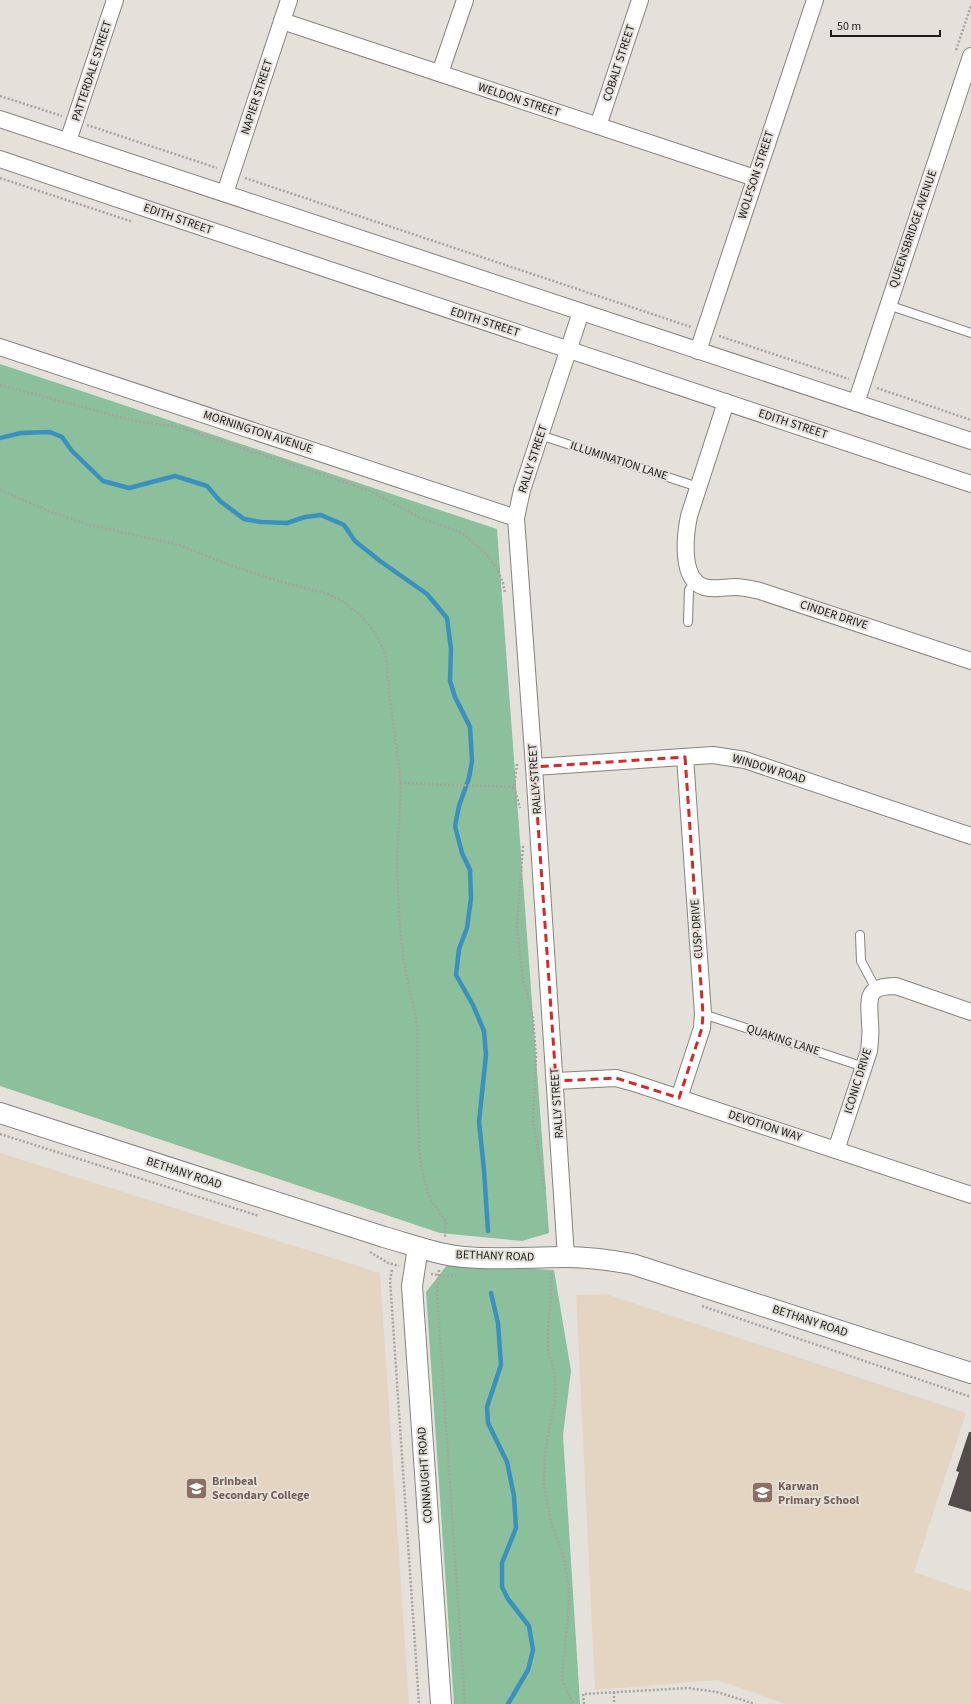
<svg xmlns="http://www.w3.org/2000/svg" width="971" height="1704" font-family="'Source Sans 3',sans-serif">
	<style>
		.education { fill: #e3d5c2 }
		.green { fill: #8cbf9b }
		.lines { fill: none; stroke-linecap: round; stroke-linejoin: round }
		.stream { stroke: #3b91bd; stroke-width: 4.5 }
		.building { fill: #534c4b }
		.service-casing { stroke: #86837d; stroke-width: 10 }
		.minor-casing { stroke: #86837d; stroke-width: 18 }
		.tertiary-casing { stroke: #86837d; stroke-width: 22 }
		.path { stroke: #a6a49f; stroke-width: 2.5; stroke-dasharray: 2 2; stroke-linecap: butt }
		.service { stroke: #fff; stroke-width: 8 }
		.minor { stroke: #fff; stroke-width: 16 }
		.tertiary { stroke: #fff; stroke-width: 20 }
		.marked { fill: none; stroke: #d62828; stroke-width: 3; stroke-dasharray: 8 5; stroke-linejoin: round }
		.labels { text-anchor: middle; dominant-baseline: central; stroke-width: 4; stroke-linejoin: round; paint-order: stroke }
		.street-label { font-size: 12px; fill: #1c1b19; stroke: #e4e1db }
		.education-label { font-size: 12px; font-weight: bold; fill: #785e54; stroke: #e4e1db; text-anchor: start }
	</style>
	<rect width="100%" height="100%" fill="#e4e1db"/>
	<g class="education">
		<path d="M0,1153L380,1273L409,1704H0Z"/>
		<path d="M606,1294L966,1413L914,1572L971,1592V1704H786L717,1680L595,1690L576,1295Z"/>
	</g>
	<g class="green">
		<path d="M0,364L497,529L549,1233L522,1241L440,1233L0,1086Z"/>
		<path d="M448,1264L554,1270L571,1371L563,1435L580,1704H454L426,1292Z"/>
	</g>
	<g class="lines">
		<g class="stream">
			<path d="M0,438L21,433L50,432L62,437L72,451L103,481L129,488L175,476L207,486L220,501L244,519L261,522L287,523L305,517L321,515L344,525L355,541L380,561L427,594L447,618L451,649L450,681L455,697L470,727L472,761L469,778L459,806L455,826L462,853L470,870L471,898L467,928L459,949L456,975L473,1005L484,1031L486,1055L479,1122L484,1170L488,1231"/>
			<path d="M491,1293L498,1323L501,1365L487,1407L488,1423L507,1462L514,1496L516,1528L502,1563V1587L508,1599L529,1626L533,1650L528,1670L508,1704"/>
		</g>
	</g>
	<path class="building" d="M969,1432H971V1512L948,1505L959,1472L956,1471Z"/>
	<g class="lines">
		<defs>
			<g id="service">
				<path d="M888,305L971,333"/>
				<path d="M540,435L698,487"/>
				<path d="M688,622L689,590L694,582"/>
				<path d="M860,935L861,961L876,989"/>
				<path d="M703,1014L864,1067"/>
			</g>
			<g id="minor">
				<path d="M282,21L755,178"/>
				<path d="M440,73L465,0"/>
				<path d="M0,119L971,441"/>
				<path d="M598,126L640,0"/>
				<path d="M68,141L115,0"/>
				<path d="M0,159L162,214L971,484"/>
				<path d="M225,193L289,0"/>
				<path d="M0,347L516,518"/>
				<path d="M698,351L815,0"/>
				<path d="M726,402L689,516C685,536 680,579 704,587C713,590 725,587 735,587C743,587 751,589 760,591L971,661"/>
				<path d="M856,403L971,56"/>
				<path d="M534,767L713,755L745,760L971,836"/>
				<path d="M556,1081L616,1078L634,1083L971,1195"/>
				<path d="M679,1098L702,1028L703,1014L685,757"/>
				<path d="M836,1150L869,1051C870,1042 871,1032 870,1023C869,998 865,986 896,986L971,1012"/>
				<path d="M566,1257L534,767L516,518L522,490L581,312"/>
			</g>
			<g id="tertiary">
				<path d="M0,1113L384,1237C410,1244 437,1255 464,1257C498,1260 531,1257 565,1257C588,1257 610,1260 632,1264L971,1373"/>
				<path d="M418,1247L412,1286L441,1704"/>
			</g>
		</defs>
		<use href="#service" class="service-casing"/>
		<use href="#minor" class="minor-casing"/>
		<use href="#tertiary" class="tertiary-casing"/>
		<g class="path">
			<path d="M956,50L971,6"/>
			<path d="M0,96L62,116"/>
			<path d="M87,125L217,168"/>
			<path d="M0,178L133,222"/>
			<path d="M245,178L691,327"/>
			<path d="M719,336L849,379"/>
			<path d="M0,385L135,421L179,427L368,490L418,517L462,533L488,556L497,569L503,583L505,593"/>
			<path d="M877,388L971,420"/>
			<path d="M0,490L51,512L86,524L179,545L235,567L278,581L328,594L344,602L358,613L369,625L378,638L384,651L387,664L389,693L400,774L401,790L397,860L399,917L404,963L417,1024V1092L420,1162L428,1193L433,1203L446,1222L445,1237"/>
			<path d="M517,764L514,787L520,808"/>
			<path d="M400,783L514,787"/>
			<path d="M523,846L517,926L522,974L533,1018L536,1057L533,1120L545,1190"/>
			<path d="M0,1134L259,1216"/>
			<path d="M370,1252L388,1263L399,1266"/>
			<path d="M392,1270L390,1280L419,1704"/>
			<path d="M439,1270L437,1294L465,1704"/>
			<path d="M551,1273V1301L548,1327V1350L554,1371L556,1395L545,1451L544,1484L546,1498L552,1525L563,1555L569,1589L568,1618L562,1674L564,1684L573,1704"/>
			<path d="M431,1274L445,1276L456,1275"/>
			<path d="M702,1306L971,1397"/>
			<path d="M614,1692V1704"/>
			<path d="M584,1704L583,1694L688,1688L717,1692L755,1704"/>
		</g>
		<use href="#service" class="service"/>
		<use href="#minor" class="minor"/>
		<use href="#tertiary" class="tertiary"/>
	</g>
	<path class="marked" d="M685,757L703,1014L702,1028L679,1098L616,1078L556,1081L534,767Z"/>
	<defs>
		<symbol id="school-square" viewBox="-11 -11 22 22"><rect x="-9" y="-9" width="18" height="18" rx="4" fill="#8d6e63" stroke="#e4e1db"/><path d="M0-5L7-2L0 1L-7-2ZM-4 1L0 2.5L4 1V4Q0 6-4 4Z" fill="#fff"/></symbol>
	</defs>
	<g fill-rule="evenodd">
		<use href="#school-square" x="184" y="1476" width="25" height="25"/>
		<use href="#school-square" x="750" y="1480" width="25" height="25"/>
	</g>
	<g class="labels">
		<g class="street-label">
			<text transform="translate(619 63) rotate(-72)">COBALT STREET</text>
			<text transform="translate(92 71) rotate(-72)">PATTERDALE STREET</text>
			<text transform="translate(257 97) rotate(-72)">NAPIER STREET</text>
			<text transform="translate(519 100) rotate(18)">WELDON STREET</text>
			<text transform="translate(756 175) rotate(-72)">WOLFSON STREET</text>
			<text transform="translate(178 219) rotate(19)">EDITH STREET</text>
			<text transform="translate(913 229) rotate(-71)">QUEENSBRIDGE AVENUE</text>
			<text transform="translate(485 322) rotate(18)">EDITH STREET</text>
			<text transform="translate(793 424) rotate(18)">EDITH STREET</text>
			<text transform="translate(258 432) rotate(18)">MORNINGTON AVENUE</text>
			<text transform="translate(533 459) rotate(-72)">RALLY STREET</text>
			<text transform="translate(619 461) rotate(18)">ILLUMINATION LANE</text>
			<text transform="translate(834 615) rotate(18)">CINDER DRIVE</text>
			<text transform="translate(769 769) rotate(17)">WINDOW ROAD</text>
			<text transform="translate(535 779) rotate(-94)">RALLY STREET</text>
			<text transform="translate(697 929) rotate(-94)">CUSP DRIVE</text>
			<text transform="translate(783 1040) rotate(18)">QUAKING LANE</text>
			<text transform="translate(858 1081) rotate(-73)">ICONIC DRIVE</text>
			<text transform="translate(557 1103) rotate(-94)">RALLY STREET</text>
			<text transform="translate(765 1126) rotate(18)">DEVOTION WAY</text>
			<text transform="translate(184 1173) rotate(18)">BETHANY ROAD</text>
			<text transform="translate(495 1256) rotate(2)">BETHANY ROAD</text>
			<text transform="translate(810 1321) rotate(18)">BETHANY ROAD</text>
			<text transform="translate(425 1475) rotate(-94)">CONNAUGHT ROAD</text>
		</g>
		<g class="education-label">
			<text x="212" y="1481">Brinbeal<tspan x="212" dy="14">Secondary College</tspan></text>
			<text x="778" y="1486">Karwan<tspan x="778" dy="14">Primary School</tspan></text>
		</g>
	</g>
	<path d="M831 30v6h109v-6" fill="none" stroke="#1c1b19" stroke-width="2"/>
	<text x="837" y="30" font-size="12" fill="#1c1b19" stroke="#e4e1db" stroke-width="3" paint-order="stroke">50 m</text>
</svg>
